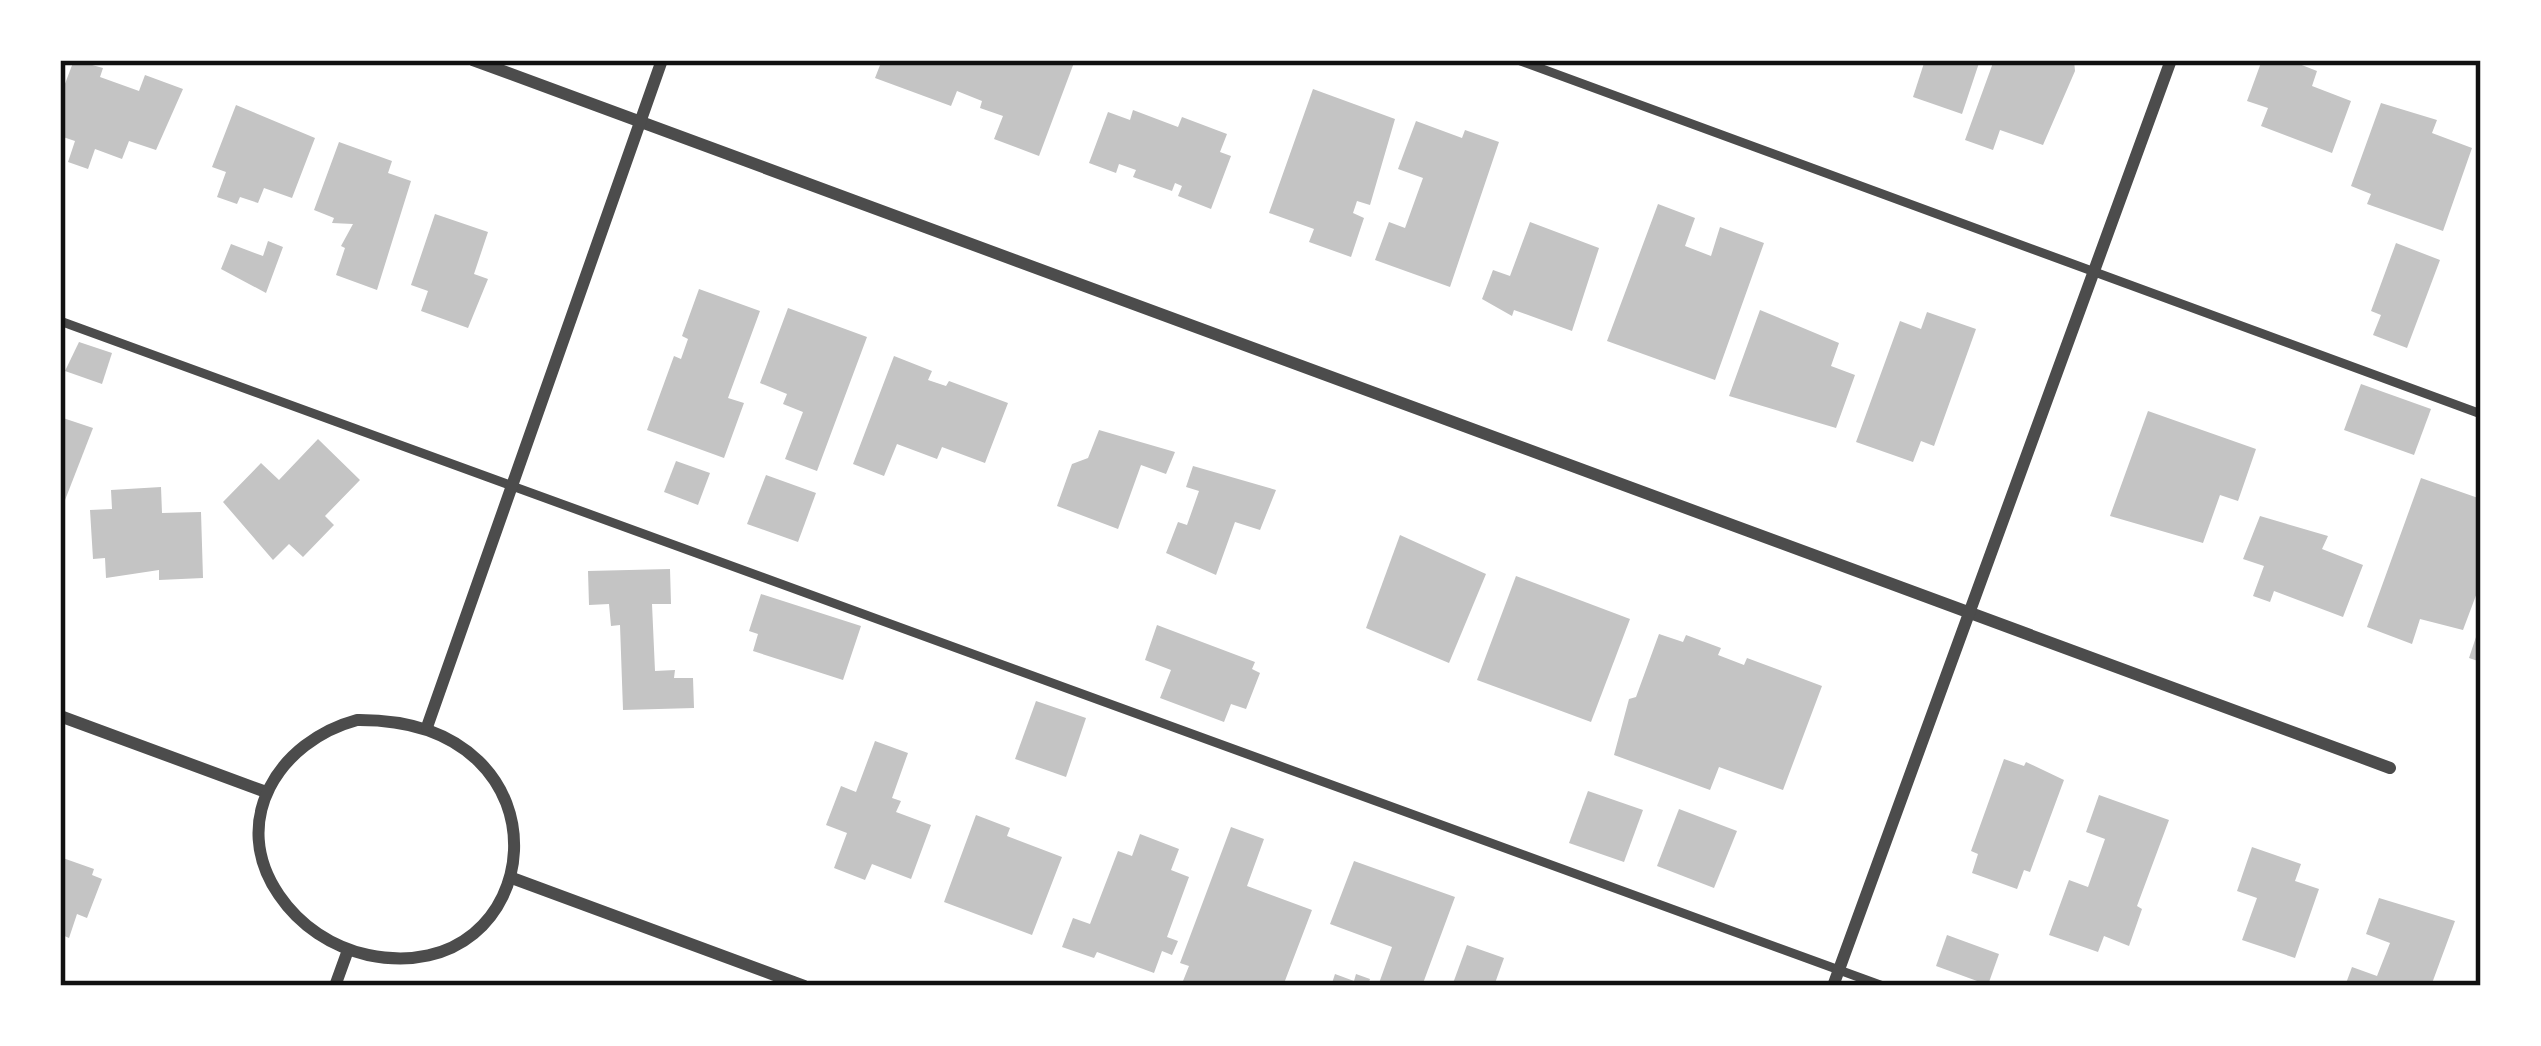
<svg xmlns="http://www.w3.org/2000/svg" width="2541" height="1046" font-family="Signika,sans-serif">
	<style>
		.building { fill: #c4c4c4 }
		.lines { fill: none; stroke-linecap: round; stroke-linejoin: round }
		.service { stroke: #4c4c4c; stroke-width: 9 }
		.minor { stroke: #4c4c4c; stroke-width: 12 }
		.neatline { fill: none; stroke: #111; stroke-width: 4.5 }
	</style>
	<rect width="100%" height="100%" fill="#fff"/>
	<g class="building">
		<path d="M74,60L103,68L100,77L139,91L145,75L183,89L156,150L129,141L122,159L95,149L88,169L68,162L75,141L60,136V97Z"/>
		<path d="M882,60H1075L1039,156L994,139L1003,116L980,108L982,101L957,91L951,106L875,78Z"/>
		<path d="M1925,60H1980L1962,114L1913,97Z"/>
		<path d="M1994,60H2074L2075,71L2043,145L2000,130L1993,150L1965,140Z"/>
		<path d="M2262,60H2289L2317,71L2312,86L2351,101L2332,153L2261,126L2268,108L2247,101Z"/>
		<path d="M1313,89L1395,119L1370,205L1357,201L1353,213L1364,218L1351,257L1309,242L1314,229L1269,213Z"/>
		<path d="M2381,103L2437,120L2432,133L2472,148L2443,231L2367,204L2371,194L2351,186Z"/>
		<path d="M236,105L315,138L292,198L264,188L258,203L240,197L237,204L217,197L226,172L212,167Z"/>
		<path d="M1133,110L1178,127L1182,117L1227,134L1220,152L1231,156L1211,209L1178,196L1182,186L1175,183L1172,191L1133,177L1136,170L1119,164L1116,173L1089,163L1108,112L1130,120Z"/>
		<path d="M1416,121L1462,138L1465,130L1499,142L1450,287L1375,260L1389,222L1405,228L1423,178L1398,169Z"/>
		<path d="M339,142L392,161L388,173L411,181L377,290L336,275L345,248L341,246L353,224L332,223L334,218L314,210Z"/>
		<path d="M1658,204L1695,218L1685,246L1711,256L1720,227L1764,243L1715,380L1607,341Z"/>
		<path d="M435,214L488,232L474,274L488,279L468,328L421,311L428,291L411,285Z"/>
		<path d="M1530,222L1599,248L1572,331L1514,310L1512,316L1482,299L1493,270L1510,276Z"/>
		<path d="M268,241L283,247L266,293L221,269L231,244L263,256Z"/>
		<path d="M2396,243L2440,260L2407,348L2373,335L2381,315L2371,311Z"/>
		<path d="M699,289L760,311L728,398L744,403L724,458L647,430L674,356L681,359L688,339L682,336Z"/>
		<path d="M788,308L867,337L817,471L785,459L803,412L783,404L787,394L760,383Z"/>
		<path d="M1760,310L1839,343L1831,366L1855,375L1836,428L1729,396Z"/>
		<path d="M1927,312L1976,329L1934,446L1921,441L1913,462L1856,442L1900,321L1921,329Z"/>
		<path d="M79,342L112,353L102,384L65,371Z"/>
		<path d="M894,356L932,371L928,380L946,386L949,381L1008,403L985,463L942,447L937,459L897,444L884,476L853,464Z"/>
		<path d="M2361,384L2431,409L2414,455L2344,430Z"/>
		<path d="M2148,411L2256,449L2238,501L2220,495L2203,543L2110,516Z"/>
		<path d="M60,417L93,428L60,513Z"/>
		<path d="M1099,430L1175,452L1166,474L1141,465L1118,529L1057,506L1072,464L1088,458Z"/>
		<path d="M318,439L360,480L325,516L334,525L303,557L289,544L273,560L223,502L261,463L279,480Z"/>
		<path d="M676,461L710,473L698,505L664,492Z"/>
		<path d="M1193,466L1276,490L1260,530L1235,522L1216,575L1166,553L1178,522L1187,525L1199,491L1186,487Z"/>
		<path d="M766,475L816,493L798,542L747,524Z"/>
		<path d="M2421,478L2481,499V582L2463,630L2420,619L2412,644L2367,627Z"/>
		<path d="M161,487L162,513L201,512L203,578L159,580V570L106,578L105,558L93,559L90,510L112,509L111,490Z"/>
		<path d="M2260,516L2328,536L2322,549L2363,565L2343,617L2274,591L2270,602L2253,596L2264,566L2243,559Z"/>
		<path d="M1400,535L1486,574L1449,663L1366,628Z"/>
		<path d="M670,569L671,604H652L655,671L675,670L674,678H693L694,708L623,710L620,625L611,626L609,604L589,605L588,571Z"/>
		<path d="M1516,576L1630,619L1591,722L1477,680Z"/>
		<path d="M761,594L861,626L843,680L753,651L758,634L749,631Z"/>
		<path d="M1157,625L1255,662L1252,669L1260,673L1246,709L1231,704L1224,722L1160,698L1171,670L1145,660Z"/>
		<path d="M2480,625H2481V662L2469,658Z"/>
		<path d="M1659,634L1683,642L1686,635L1721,648L1718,655L1744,665L1747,658L1822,686L1783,790L1719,767L1710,790L1614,755L1629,699L1636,697Z"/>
		<path d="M1036,701L1086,718L1066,777L1015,759Z"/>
		<path d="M875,741L908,753L892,798L901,801L896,812L931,825L911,879L872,864L865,880L834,868L847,833L826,825L841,786L856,792Z"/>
		<path d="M2004,759L2024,766L2026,762L2064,780L2030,872L2024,870L2017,889L1972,873L1978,854L1971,851Z"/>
		<path d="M1588,791L1643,810L1624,862L1569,843Z"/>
		<path d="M2099,795L2169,820L2137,906L2142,909L2129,946L2104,936L2098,952L2049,935L2069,880L2088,887L2105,839L2086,832Z"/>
		<path d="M1679,809L1737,831L1714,888L1657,866Z"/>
		<path d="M976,815L1010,828L1007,836L1062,857L1032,935L944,902Z"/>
		<path d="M1231,827L1264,839L1247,886L1312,910L1283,986H1181L1189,966L1180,963Z"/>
		<path d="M1140,834L1179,849L1171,870L1189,877L1167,937L1178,941L1172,955L1162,951L1154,973L1097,952L1094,958L1062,947L1073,918L1090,924L1118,851L1132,856Z"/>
		<path d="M2252,847L2301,864L2295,881L2319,889L2295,958L2242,940L2257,898L2237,891Z"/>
		<path d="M60,857L94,869L92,875L102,879L87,918L77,914L69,938L60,934Z"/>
		<path d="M1354,861L1455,897L1422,986H1378L1392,947L1330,924Z"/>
		<path d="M2379,898L2455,921L2431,986H2345L2352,967L2377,976L2390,943L2366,934Z"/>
		<path d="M1947,935L1999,954L1988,985L1936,966Z"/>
		<path d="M1467,945L1504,958L1494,986H1452Z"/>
		<path d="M1335,974L1354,981L1356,974L1370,979L1368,986H1331Z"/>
	</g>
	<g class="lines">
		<g class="service">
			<path d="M1518,60L2481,414"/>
			<path d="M60,321L1883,986"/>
		</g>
		<g class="minor">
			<path d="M473,60L2390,768"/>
			<path d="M60,716L266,792"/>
			<path d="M357,720C581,718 548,992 368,955C332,947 300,926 279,895C228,821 279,741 357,720Z"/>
			<path d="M427,727L662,60"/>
			<path d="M512,878L804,986"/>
			<path d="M335,986L348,950"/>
			<path d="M1833,986L2171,60"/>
		</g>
	</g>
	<rect width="2541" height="1046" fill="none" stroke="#ffffff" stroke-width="126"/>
	<rect x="63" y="63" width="2415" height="920" class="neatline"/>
</svg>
